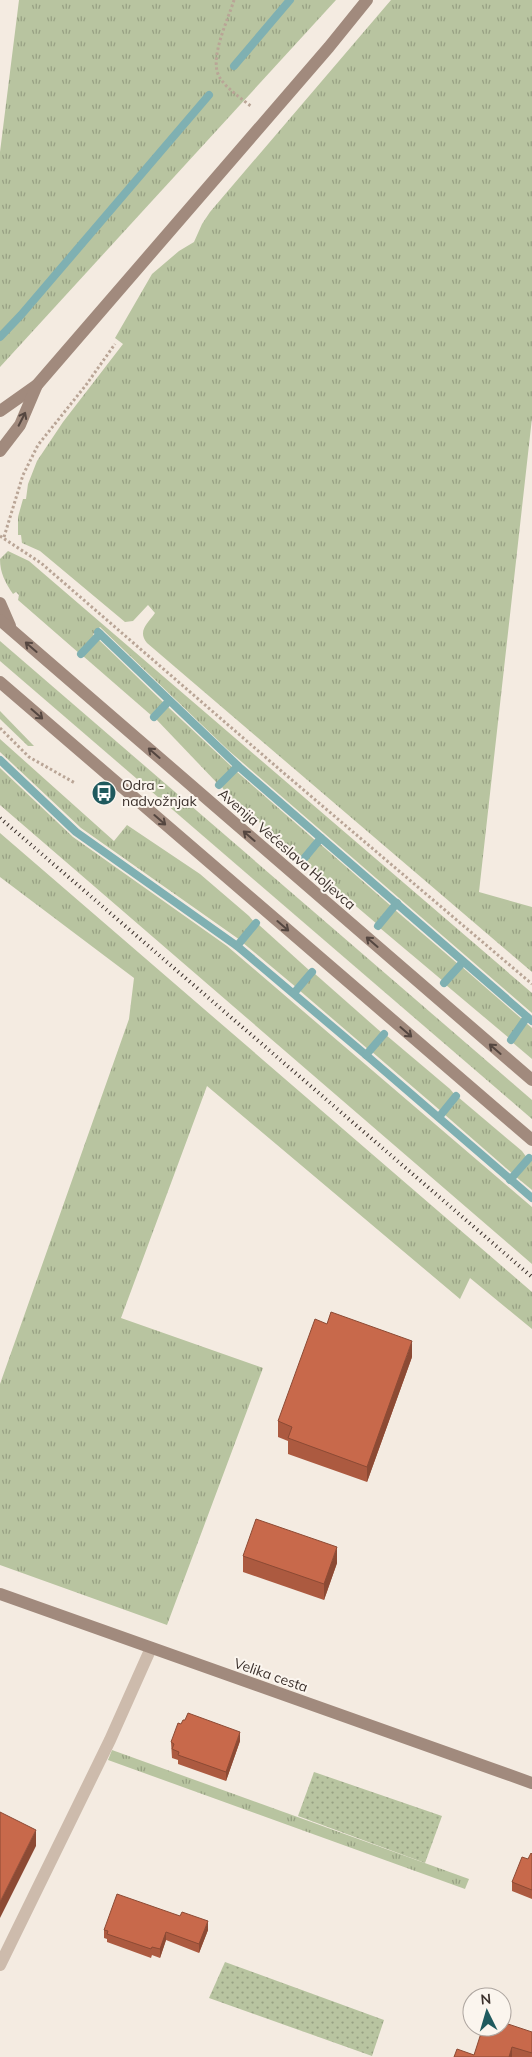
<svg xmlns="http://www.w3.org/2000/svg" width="532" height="2057" font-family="Mulish,sans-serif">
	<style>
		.grass { fill: url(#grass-tufts) }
		.garden { fill: url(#garden-dots) }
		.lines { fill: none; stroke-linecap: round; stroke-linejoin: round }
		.stream { stroke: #7fb0b2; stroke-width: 8 }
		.path { stroke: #b9a596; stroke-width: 3; stroke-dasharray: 2.5 2.5; stroke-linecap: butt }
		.lane { stroke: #cdbbac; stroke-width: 12 }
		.secondary { stroke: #a18a7d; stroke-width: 12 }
		.rail { stroke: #3b302b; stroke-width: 4; stroke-dasharray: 1 4; stroke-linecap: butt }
		.wall { fill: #ac5a40 }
		.shaded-wall { fill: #8c4a34 }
		.building { fill: #c8694b; stroke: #8c4a34 }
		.oneway { stroke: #544640 }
		.labels { text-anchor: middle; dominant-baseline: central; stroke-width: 4; stroke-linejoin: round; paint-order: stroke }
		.poi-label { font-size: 14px; fill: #3b302b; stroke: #fbf5ee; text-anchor: start }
		.street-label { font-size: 14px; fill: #3b302b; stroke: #fbf5ee }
	</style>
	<defs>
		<pattern id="grass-tufts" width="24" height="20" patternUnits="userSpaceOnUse" patternTransform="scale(1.25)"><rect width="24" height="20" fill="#b8c4a0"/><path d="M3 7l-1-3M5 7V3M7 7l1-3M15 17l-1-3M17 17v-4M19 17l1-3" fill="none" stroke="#97a083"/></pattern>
		<pattern id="garden-dots" width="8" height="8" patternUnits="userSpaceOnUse" patternTransform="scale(1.25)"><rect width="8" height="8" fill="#b8c4a0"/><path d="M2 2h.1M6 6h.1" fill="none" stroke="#97a083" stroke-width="1.8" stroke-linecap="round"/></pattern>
	</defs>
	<rect width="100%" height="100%" fill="#f4ebe1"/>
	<g class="grass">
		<path d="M19,0H336L0,367V152Z"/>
		<path d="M391,0H532V418L479,892L532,907V972L147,643C137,631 148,623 155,613L148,605L133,621L125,622L40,551L22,543L21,535H18V517L23,499H26L28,484L37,461L63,422L123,344L115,338L152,274L179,251L194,242L202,224L210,212Z"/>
		<path d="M8,551L29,561L532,993V1013L228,750L100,627L93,634L95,637L80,654L18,600L19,595L16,592L13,594C5,582 0,573 0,559Z"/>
		<path d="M98,639L164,703L152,716L83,656Z"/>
		<path d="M0,641L532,1100V1119L0,661Z"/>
		<path d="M167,706L233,768L218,784L155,718Z"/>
		<path d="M0,711L34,746H28L0,719Z"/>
		<path d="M0,739L114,841L127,825L200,874L249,916L254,922L240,940L81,828L0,752Z"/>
		<path d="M0,768L73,837L227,946L532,1207V1264L0,805Z"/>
		<path d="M236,771L316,841L301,859L225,792L221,785Z"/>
		<path d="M0,833L532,1292V1329L470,1278L460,1299L207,1086L121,1318L263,1368L167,1625L0,1565V1384L129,1019L134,978L0,877Z"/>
		<path d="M319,843L391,906L377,924L304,862Z"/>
		<path d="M394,909L458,964L443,981L380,928Z"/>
		<path d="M258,924L310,971L297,988L242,942Z"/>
		<path d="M461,966L523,1020L509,1038L446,985Z"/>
		<path d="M314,973L382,1033L369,1050L299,990Z"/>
		<path d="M525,1022L532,1028V1059L512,1042Z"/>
		<path d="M386,1035L450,1089L455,1095L442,1112L371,1051Z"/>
		<path d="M458,1097L522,1151L527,1158L514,1175L444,1114Z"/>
		<path d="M531,1159L532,1160V1190L515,1176Z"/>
		<path d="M112,1750L469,1879L465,1889L108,1760Z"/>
	</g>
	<g class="garden">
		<path d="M314,1772L442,1816L425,1863L298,1816Z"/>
		<path d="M225,1962L384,2020L372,2056L209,1998Z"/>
	</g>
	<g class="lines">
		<g class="stream">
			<path d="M234,66L290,0"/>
			<path d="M0,337L21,315L209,95"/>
			<path d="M98,632L238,766L532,1021"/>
			<path d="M81,654L100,634"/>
			<path d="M154,717L169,701"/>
			<path d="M0,760L76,832L237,946L366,1055L532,1198"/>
			<path d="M219,785L238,766"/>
			<path d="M302,861L321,838"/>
			<path d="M378,926L397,903"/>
			<path d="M237,946L256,923"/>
			<path d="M444,983L463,962"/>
			<path d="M294,993L312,972"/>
			<path d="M511,1040L527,1017"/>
			<path d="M366,1055L384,1034"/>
			<path d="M439,1117L456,1096"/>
			<path d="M510,1180L529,1158"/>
		</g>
		<g class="path">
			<path d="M234,0C228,20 208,60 220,78C227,89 242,99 252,107"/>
			<path d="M0,536L41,563L286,775L532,984"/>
			<path d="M4,537L23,475L38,445L86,385L115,344"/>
			<path d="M0,728L29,757L75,783"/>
		</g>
		<path class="lane" d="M0,1965L110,1740L151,1648"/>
		<g class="secondary">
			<path d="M0,411L37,385L329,47L367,0"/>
			<path d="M0,451L20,425L37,385"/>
			<path d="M0,603L10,626"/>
			<path d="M0,620L532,1080"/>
			<path d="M0,682L532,1140"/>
			<path d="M0,1594L532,1783"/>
		</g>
		<path class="rail" d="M0,818L532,1277"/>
	</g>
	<g class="wall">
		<path d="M412,1357L367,1482L288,1454V1441L278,1437V1421Z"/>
		<path d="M243,1556L337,1563L324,1600L243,1572Z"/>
		<path d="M240,1741L226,1781L178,1764V1760L172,1758L171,1742Z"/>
		<path d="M532,1854V1899L512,1891V1882Z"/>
		<path d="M104,1930H208L199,1953L166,1940L160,1958L152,1955L151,1958L107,1942V1939L104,1938Z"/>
		<path d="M532,2032V2057H454L474,2055Z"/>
	</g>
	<g class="shaded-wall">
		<path d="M412,1341V1357L367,1482V1467Z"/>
		<path d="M337,1547V1563L324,1600V1584Z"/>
		<path d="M240,1732V1741L226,1781V1772Z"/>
		<path d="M36,1830V1846L0,1918V1902Z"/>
		<path d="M208,1921V1930L199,1953V1944Z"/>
		<path d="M166,1932V1940L160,1958V1949Z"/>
		<path d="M512,2047V2057H509Z"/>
	</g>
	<g class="building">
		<path d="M331,1312L412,1341L367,1467L288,1438L292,1427L278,1421L315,1319L327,1324Z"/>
		<path d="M256,1519L337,1547L324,1584L243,1556Z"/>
		<path d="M188,1713L240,1732L226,1772L178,1755L179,1752L172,1749L174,1744L171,1742L178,1723L181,1724L183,1720H185Z"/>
		<path d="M0,1812L36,1830L0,1902Z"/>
		<path d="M531,1853L532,1854V1890L512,1882L522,1857L528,1859Z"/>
		<path d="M117,1894L180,1916L182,1912L208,1921L199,1944L166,1932L160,1949L152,1947L151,1949L107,1934L108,1931L104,1930Z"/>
		<path d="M502,2022L532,2032V2053L512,2047L509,2057H454L457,2049L474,2055L483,2027H502Z"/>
	</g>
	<defs><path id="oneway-shaft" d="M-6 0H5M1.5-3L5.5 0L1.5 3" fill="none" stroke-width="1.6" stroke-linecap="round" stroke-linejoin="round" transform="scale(1.25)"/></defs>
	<g class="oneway">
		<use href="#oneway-shaft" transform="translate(22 419) rotate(-63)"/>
		<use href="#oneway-shaft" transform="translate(31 647) rotate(-139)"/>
		<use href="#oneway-shaft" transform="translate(37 714) rotate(41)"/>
		<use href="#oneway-shaft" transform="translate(154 753) rotate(-139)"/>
		<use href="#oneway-shaft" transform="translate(160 820) rotate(41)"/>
		<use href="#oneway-shaft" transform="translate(249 836) rotate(-139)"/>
		<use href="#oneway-shaft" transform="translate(283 926) rotate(41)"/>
		<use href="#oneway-shaft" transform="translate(372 942) rotate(-139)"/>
		<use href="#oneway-shaft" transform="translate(406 1032) rotate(41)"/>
		<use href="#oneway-shaft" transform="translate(495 1049) rotate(-139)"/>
	</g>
	<defs>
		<symbol id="bus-disc" viewBox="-11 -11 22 22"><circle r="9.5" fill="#1f5a5e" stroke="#fbf5ee"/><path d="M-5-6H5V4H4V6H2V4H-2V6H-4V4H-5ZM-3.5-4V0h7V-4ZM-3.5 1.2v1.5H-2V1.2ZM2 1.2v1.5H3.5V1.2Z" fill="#fff"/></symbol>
	</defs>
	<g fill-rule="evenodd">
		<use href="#bus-disc" x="90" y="779" width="28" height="28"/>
	</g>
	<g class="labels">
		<g class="poi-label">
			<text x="122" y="785">Odra -<tspan x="122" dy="16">nadvožnjak</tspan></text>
		</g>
		<g class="street-label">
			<text transform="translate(287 849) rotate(41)">Avenija Većeslava Holjevca</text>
			<text transform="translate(271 1675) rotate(19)">Velika cesta</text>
		</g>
	</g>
	<g transform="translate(487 2012) rotate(355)"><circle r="24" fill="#fbf5ee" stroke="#aea6a0"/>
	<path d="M0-4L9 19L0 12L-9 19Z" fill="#1f5a5e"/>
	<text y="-8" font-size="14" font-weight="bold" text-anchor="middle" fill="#3b302b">N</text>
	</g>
</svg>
